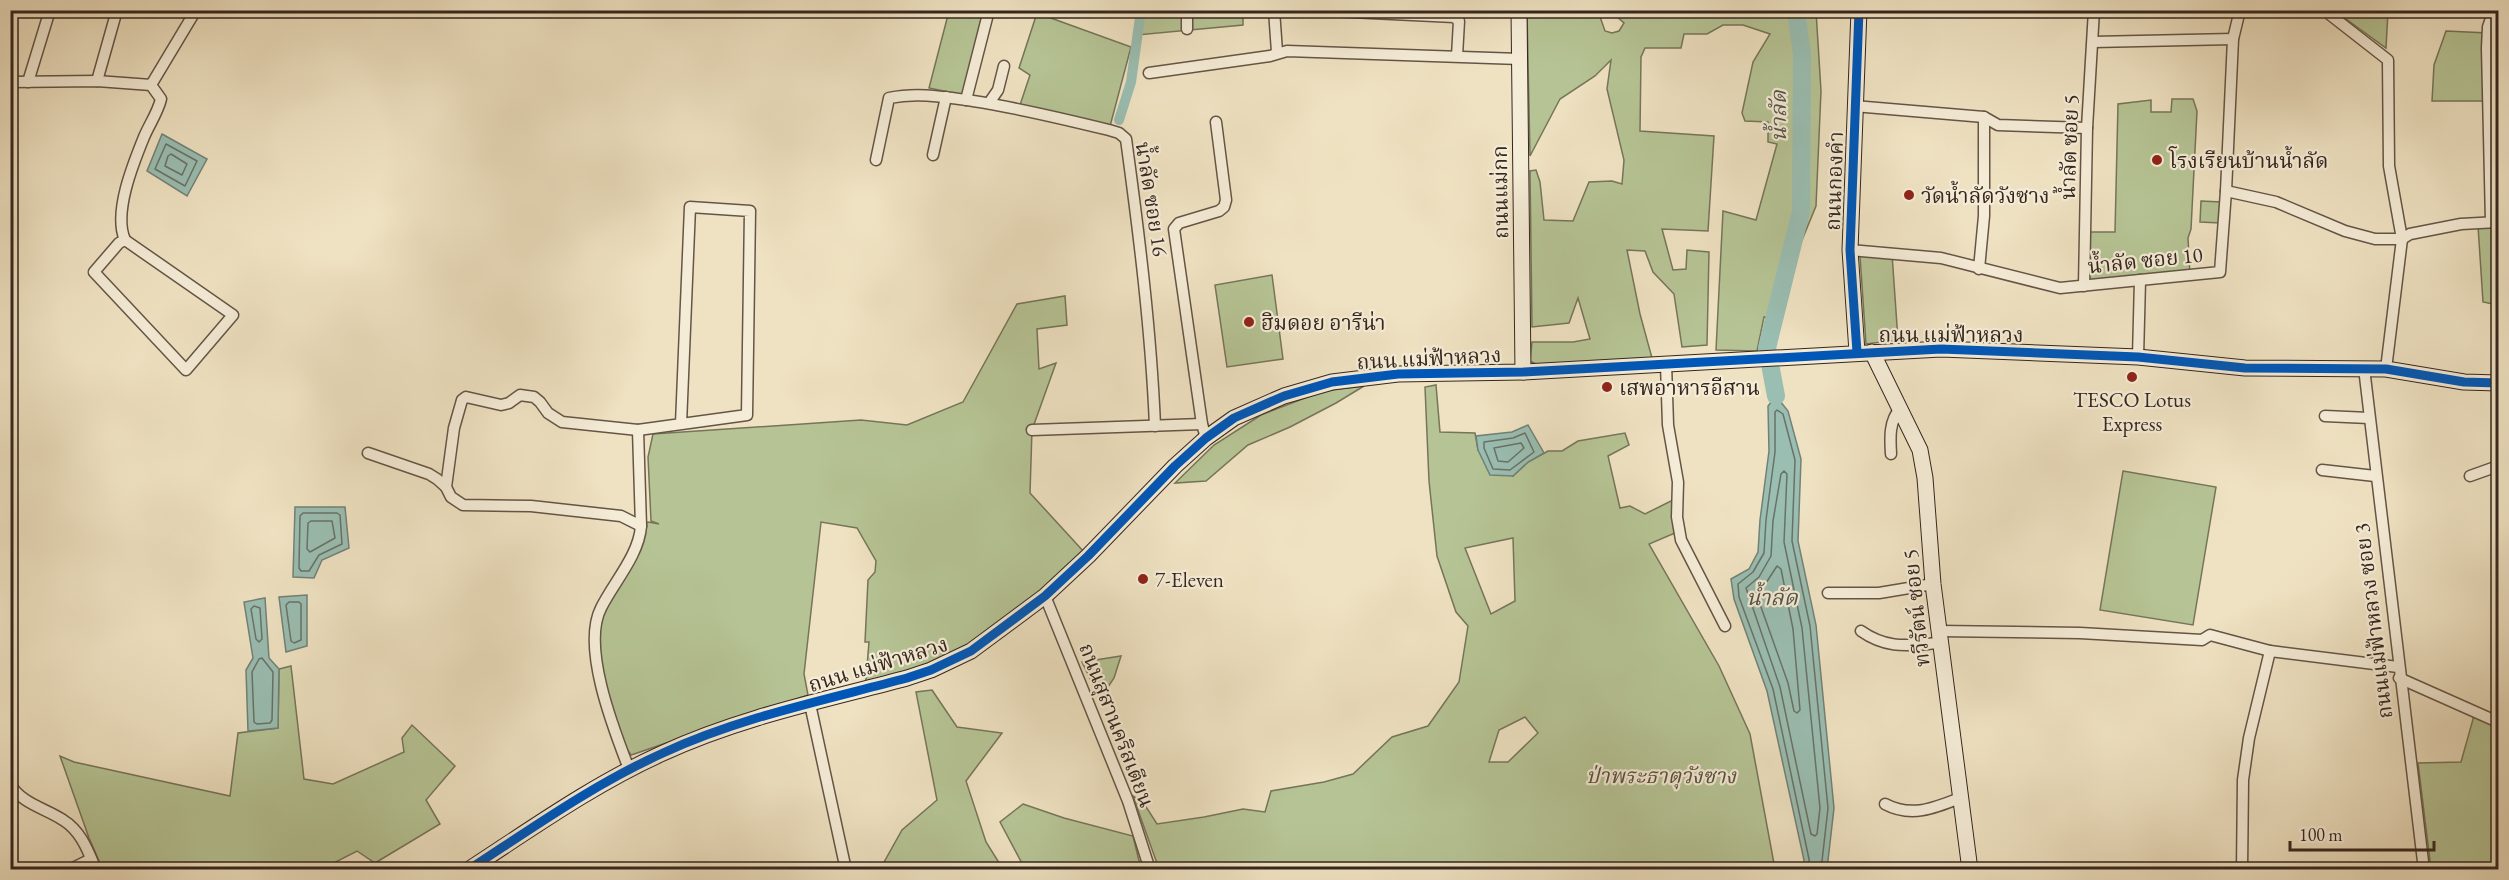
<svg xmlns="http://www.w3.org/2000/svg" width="2509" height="880" font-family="'EB Garamond','Noto Serif Thai',serif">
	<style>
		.green { fill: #b6c495; stroke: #76755a; stroke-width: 1.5; fill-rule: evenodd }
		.water { fill: #9abeb2; stroke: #728177; stroke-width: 1.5 }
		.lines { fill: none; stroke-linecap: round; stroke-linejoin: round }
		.shore { stroke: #687268; stroke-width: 1.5 }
		.canal { stroke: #9abeb2; stroke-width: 10 }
		.river { stroke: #9abeb2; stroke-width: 18 }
		.street-casing { stroke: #645547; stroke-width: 13 }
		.secondary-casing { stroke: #35261e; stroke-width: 17 }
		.street { stroke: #f5ecd7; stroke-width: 10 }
		.secondary { stroke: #f5ecd7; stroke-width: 15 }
		.cycleway-casing { stroke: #f5ecd7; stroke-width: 13 }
		.cycleway { stroke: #0057b8; stroke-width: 9 }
		.poi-dot { fill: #8f2418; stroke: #f5ecd7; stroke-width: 2 }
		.labels { text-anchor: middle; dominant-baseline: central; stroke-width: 4.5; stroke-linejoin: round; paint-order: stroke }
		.street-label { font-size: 21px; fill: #35261e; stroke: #f5ecd7 }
		.poi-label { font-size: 21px; fill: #35261e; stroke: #f5ecd7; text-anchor: start }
		.park-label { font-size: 21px; font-style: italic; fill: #554e3c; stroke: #f5ecd7 }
		.water-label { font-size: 22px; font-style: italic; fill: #53544a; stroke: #f5ecd7 }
	</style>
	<rect width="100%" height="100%" fill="#efe2c2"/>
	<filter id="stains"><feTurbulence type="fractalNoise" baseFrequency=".00333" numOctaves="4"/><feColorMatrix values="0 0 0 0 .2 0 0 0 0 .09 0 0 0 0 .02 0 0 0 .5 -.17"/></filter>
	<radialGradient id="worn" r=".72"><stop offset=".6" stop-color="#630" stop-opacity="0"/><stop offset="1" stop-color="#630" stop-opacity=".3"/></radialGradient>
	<g class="green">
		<path d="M949,11H992L968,96L929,88Z"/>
		<path d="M1141,11H1243V25L1137,35Z"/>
		<path d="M1527,11H1598L1605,31L1612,33L1619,31L1624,23L1616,16L1620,11H1816L1821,91L1816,206L1793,262L1779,321L1764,317L1757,351L1716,350L1723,211L1756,220L1777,144L1768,142V122L1745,121L1742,113L1753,62L1770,34L1743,25H1723L1707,34H1684L1681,48H1645L1641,57L1640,131L1714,136L1708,231L1662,229L1673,270L1686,269L1687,250L1709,252L1707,345L1682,347L1674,294L1653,272L1645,251L1627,250L1640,314L1652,358L1542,367L1530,361L1532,342H1573L1590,339L1578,298L1569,323L1532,327L1530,171L1536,170L1540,182L1544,220L1573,221L1589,182L1612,181L1622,184L1624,160L1607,89L1611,60L1595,76L1560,99L1530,156Z"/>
		<path d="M2335,11H2388L2386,48Z"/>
		<path d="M1037,13L1131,47L1109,130L1019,108L1030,75L1019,68Z"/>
		<path d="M2446,31L2488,33V101H2432L2434,65Z"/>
		<path d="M2172,99H2193L2197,111L2191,229L2188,238L2190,276L2084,286L2085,232H2115L2118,104L2151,100V112H2171Z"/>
		<path d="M2201,201L2221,202L2220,223L2200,222Z"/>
		<path d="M2498,225V305L2483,302L2478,226Z"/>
		<path d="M1892,254L1898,340L1866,344L1860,256Z"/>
		<path d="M1272,275L1283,359L1227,367L1215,285Z"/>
		<path d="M1065,296L1067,325L1037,329L1039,369L1056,363L1032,430L1030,493L1084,552L1011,616L951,656L865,690L869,642H865L868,580L875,572L876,561L857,528L821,522L804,674L808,695L631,755L615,732L594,631L641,526L648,522L659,524L651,521L648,457L653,434L861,420L907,425L963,402L1017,304Z"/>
		<path d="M1436,385L1440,432L1475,433L1478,450L1513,476L1528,462L1548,451H1562L1578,441L1625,433L1629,445L1608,456L1620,508L1630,506L1645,514L1673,500L1675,533L1649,544L1719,666L1750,734L1775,869H1159L1133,796L1143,802L1157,824L1204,817L1243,809L1265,812L1271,791L1324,782L1353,774L1392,737L1428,726L1459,682L1468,626L1456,612L1437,556L1429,481L1425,387ZM1513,538L1515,601L1491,614L1465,548ZM1525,717L1538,733L1508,762H1489L1499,730Z"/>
		<path d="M1364,386L1336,403L1290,427L1248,445L1206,481L1175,483L1214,445L1261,415L1323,391Z"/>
		<path d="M2123,471L2216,487L2193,625L2100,610Z"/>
		<path d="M1121,656L1114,678L1100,699L1082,662Z"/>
		<path d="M291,666L304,779L333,784L404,752L402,738L412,725L455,766L426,800L440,824L375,863L357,851L322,869L103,870L89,838L60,756L74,762L230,796L238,733L278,728L279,669Z"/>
		<path d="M932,690L957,727L1002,733L966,781L986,842L1003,869L894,870L883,864L902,830L937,800L916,692Z"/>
		<path d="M2475,712L2498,722V869H2431L2418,763L2461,762Z"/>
		<path d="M1023,804L1064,818L1133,836L1141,869H1025L1000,822Z"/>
	</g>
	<g class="water">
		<path d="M162,134L207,159L187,196L147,171Z"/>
		<path d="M1776,396L1788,411L1801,459L1798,541L1816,625L1834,808L1827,869H1804V860L1767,691L1734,599L1731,579L1749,569L1758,552L1760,520L1769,451L1768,406Z"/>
		<path d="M1528,425L1544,453L1528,462L1513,476L1490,475L1478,450L1476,436L1512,432Z"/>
		<path d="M295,507H345L349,548L322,560L314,578L293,577Z"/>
		<path d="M307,595V646L286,652L279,597Z"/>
		<path d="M265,598L269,658L279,669L278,728L248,731L246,670L253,658L244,602Z"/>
	</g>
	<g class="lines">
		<g class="shore">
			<path d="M166,144L197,161L185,186L155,169Z"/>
			<path d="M171,154L187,164L182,175L165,166L168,156Z"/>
			<path d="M1525,433L1534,452L1510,470L1493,469L1484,448V442L1513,438Z"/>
			<path d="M1521,443L1524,448L1508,462L1498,461L1494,448Z"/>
			<path d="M1784,471L1787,474L1784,542L1802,628L1820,808L1817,834L1815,836L1811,834L1780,687L1746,588L1759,577L1771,556L1773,521L1781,474Z"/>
			<path d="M303,513H337L340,515L342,544L319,555L309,571H301L299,568L300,516Z"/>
			<path d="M311,521H332L335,538L310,552L307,549L308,523Z"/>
			<path d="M1777,566L1781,569L1793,629L1800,710L1797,713L1794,711L1788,683L1756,593L1766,583Z"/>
			<path d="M289,602H299L301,604V640L294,643L291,641L286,605Z"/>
			<path d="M254,606L260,608L262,639L259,642L256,639L251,609Z"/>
			<path d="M262,658L273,672L272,720L270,723L257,724L254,722L252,672L259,659Z"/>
			<path d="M1809,870V859L1773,689L1739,597L1738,584L1753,572L1764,553L1766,520L1775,452V412L1777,410L1783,414L1795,460L1792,541L1810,626L1828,808L1821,870"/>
		</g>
		<path class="canal" d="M1119,120L1131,82L1141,10"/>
		<path class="river" d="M1776,396L1767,348L1801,211L1802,55L1796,10"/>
		<defs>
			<g id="street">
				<path d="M1274,10L1277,52"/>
				<path d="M1309,10L1454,17L1459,21L1457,56"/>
				<path d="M2324,10L2388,60L2389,166L2402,239L2386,369"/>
				<path d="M1187,29V10"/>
				<path d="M2093,42L2233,39"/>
				<path d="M1149,73L1270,56L1287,51L1520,59"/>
				<path d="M97,81L117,10"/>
				<path d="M10,82L97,81L151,85L196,10"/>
				<path d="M28,82L50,10"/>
				<path d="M966,100L989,10"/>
				<path d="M989,103L998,90L1004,66"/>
				<path d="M1854,106L1984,117L1998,125L2087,128"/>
				<path d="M933,155L946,97"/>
				<path d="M876,160L889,98C918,92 944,97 973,101C1019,108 1064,119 1109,130L1119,133L1126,139C1139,234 1151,330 1155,426"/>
				<path d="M2226,191L2276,202L2345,231L2375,239H2402L2410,234L2461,224L2498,222"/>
				<path d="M2491,222L2487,48L2488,27L2494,10"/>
				<path d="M125,240L233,315L186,370L94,272L119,243Z"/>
				<path d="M125,240C113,213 133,164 144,137C149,125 158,112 161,99L151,85"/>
				<path d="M1850,250L1941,258L2060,288L2220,272L2226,191L2233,39L2240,10"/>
				<path d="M1979,269L1984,216V117"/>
				<path d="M2084,286L2087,128L2094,10"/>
				<path d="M2138,357L2140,280"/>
				<path d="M1666,364L1668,425L1678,482L1677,517L1681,540L1725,626"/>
				<path d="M2364,368L2424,870"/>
				<path d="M2325,416L2369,418"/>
				<path d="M638,430L641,526"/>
				<path d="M1032,430L1202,424"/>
				<path d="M1206,438L1202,424L1174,229L1179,223L1219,211L1224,207L1226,200L1216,122"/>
				<path d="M368,453L429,474L437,479L446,487"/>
				<path d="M1891,454C1890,438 1889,421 1900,409"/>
				<path d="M2322,470L2375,476"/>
				<path d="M2470,476L2498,466"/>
				<path d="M1828,593H1879L1933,584"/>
				<path d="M1045,596L1128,801L1150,870"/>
				<path d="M1861,631C1888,650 1909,645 1940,643"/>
				<path d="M1939,631L2080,633L2202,640L2210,635L2270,651L2398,667"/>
				<path d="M2399,678L2498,722"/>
				<path d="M810,704L846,870"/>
				<path d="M629,769C614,730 581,647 601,608C614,582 639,555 641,526L621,516L531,506L463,505L451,497L446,487L454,428L462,400L466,397L501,405L509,403L520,395L534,397L540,402L548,413L562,422L638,430L747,415L750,211L690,207L681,424"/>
				<path d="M10,784C22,804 45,808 63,820C81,831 88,851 96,870"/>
				<path d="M1885,804C1911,818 1935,808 1960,798"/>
				<path d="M69,870L91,859"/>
				<path d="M2242,870L2243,780L2249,738L2270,651"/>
			</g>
			<g id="secondary">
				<path d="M1519,10L1523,372"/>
				<path d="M1857,352L1850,250L1859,10"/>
				<path d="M1872,352L1920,450L1925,478L1933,584L1970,870"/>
				<path d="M468,870C531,829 594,784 663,753C741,717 825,700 907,678L931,670L971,651L1045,596L1088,556L1175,466L1206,438L1234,418L1284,396L1332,382L1398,374L1523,372L1941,349L2138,357L2245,368L2386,369L2464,382L2498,383"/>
			</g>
		</defs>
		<use href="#street" class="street-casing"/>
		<use href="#secondary" class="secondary-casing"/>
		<use href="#street" class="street"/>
		<use href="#secondary" class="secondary"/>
		<defs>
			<g id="cycleway">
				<path d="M1857,352L1850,250L1859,10"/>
				<path d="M468,870C531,829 594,784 663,753C741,717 825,700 907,678L931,670L971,651L1045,596L1088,556L1175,466L1206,438L1234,418L1284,396L1332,382L1398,374L1523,372L1941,349L2138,357L2245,368L2386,369L2464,382L2498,383"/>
			</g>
		</defs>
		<use href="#cycleway" class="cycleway-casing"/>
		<use href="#cycleway" class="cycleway"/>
	</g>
	<g class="poi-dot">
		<circle cx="2157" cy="160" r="6"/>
		<circle cx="1909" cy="195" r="6"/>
		<circle cx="1249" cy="322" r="6"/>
		<circle cx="2132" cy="377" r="6"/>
		<circle cx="1607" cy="387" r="6"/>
		<circle cx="1143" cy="579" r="6"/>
	</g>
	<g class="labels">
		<g class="street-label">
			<text transform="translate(2069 147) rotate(-88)">น้ำลัด ซอย 5</text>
			<text transform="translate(1834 181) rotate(-88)">ถนนกองคำ</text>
			<text transform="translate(1500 192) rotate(-91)">ถนนแม่กก</text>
			<text transform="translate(1152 199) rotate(81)">น้ำลัด ซอย 16</text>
			<text transform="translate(2145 260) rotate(-6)">น้ำลัด ซอย 10</text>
			<text x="1951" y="334">ถนน แม่ฟ้าหลวง</text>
			<text transform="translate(1429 358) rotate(-3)">ถนน แม่ฟ้าหลวง</text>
			<text transform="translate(1916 608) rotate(-96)">ทวีรัตน์ ซอย 5</text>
			<text transform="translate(2373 621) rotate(-97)">ถนนแม่ฟ้าหลวง ซอย 3</text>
			<text transform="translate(878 664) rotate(-17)">ถนน แม่ฟ้าหลวง</text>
			<text transform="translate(1117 725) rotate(69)">ถนนสุสานคริสเตียน</text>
		</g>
		<g class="poi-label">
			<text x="2169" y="160">โรงเรียนบ้านน้ำลัด</text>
			<text x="1921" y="195">วัดน้ำลัดวังซาง</text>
			<text x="1261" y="322">ฮิมดอย อารีน่า</text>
			<text x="1619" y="387">เสพอาหารอีสาน</text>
			<text x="2132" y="399" text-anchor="middle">TESCO Lotus<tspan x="2132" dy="24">Express</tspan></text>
			<text x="1155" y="579">7-Eleven</text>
		</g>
		<g class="park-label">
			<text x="1661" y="775">ป่าพระธาตุวังซาง</text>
		</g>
		<g class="water-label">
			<text transform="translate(1778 116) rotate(-90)">น้ำลัด</text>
			<text x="1772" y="597">น้ำลัด</text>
		</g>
	</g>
	<rect width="2509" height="880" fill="none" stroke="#efe2c2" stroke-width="36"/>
	<rect x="12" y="12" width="2485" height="856" fill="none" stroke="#35261e" stroke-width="3"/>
	<rect x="18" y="18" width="2473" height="844" fill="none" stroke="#35261e" stroke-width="1.5"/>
	<path d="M2290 841v9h144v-9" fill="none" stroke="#35261e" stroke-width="3"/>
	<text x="2299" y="841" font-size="18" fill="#35261e" stroke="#f5ecd7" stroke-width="4.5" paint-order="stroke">100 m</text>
	<rect width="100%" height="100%" filter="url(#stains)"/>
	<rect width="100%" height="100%" fill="url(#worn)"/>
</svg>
